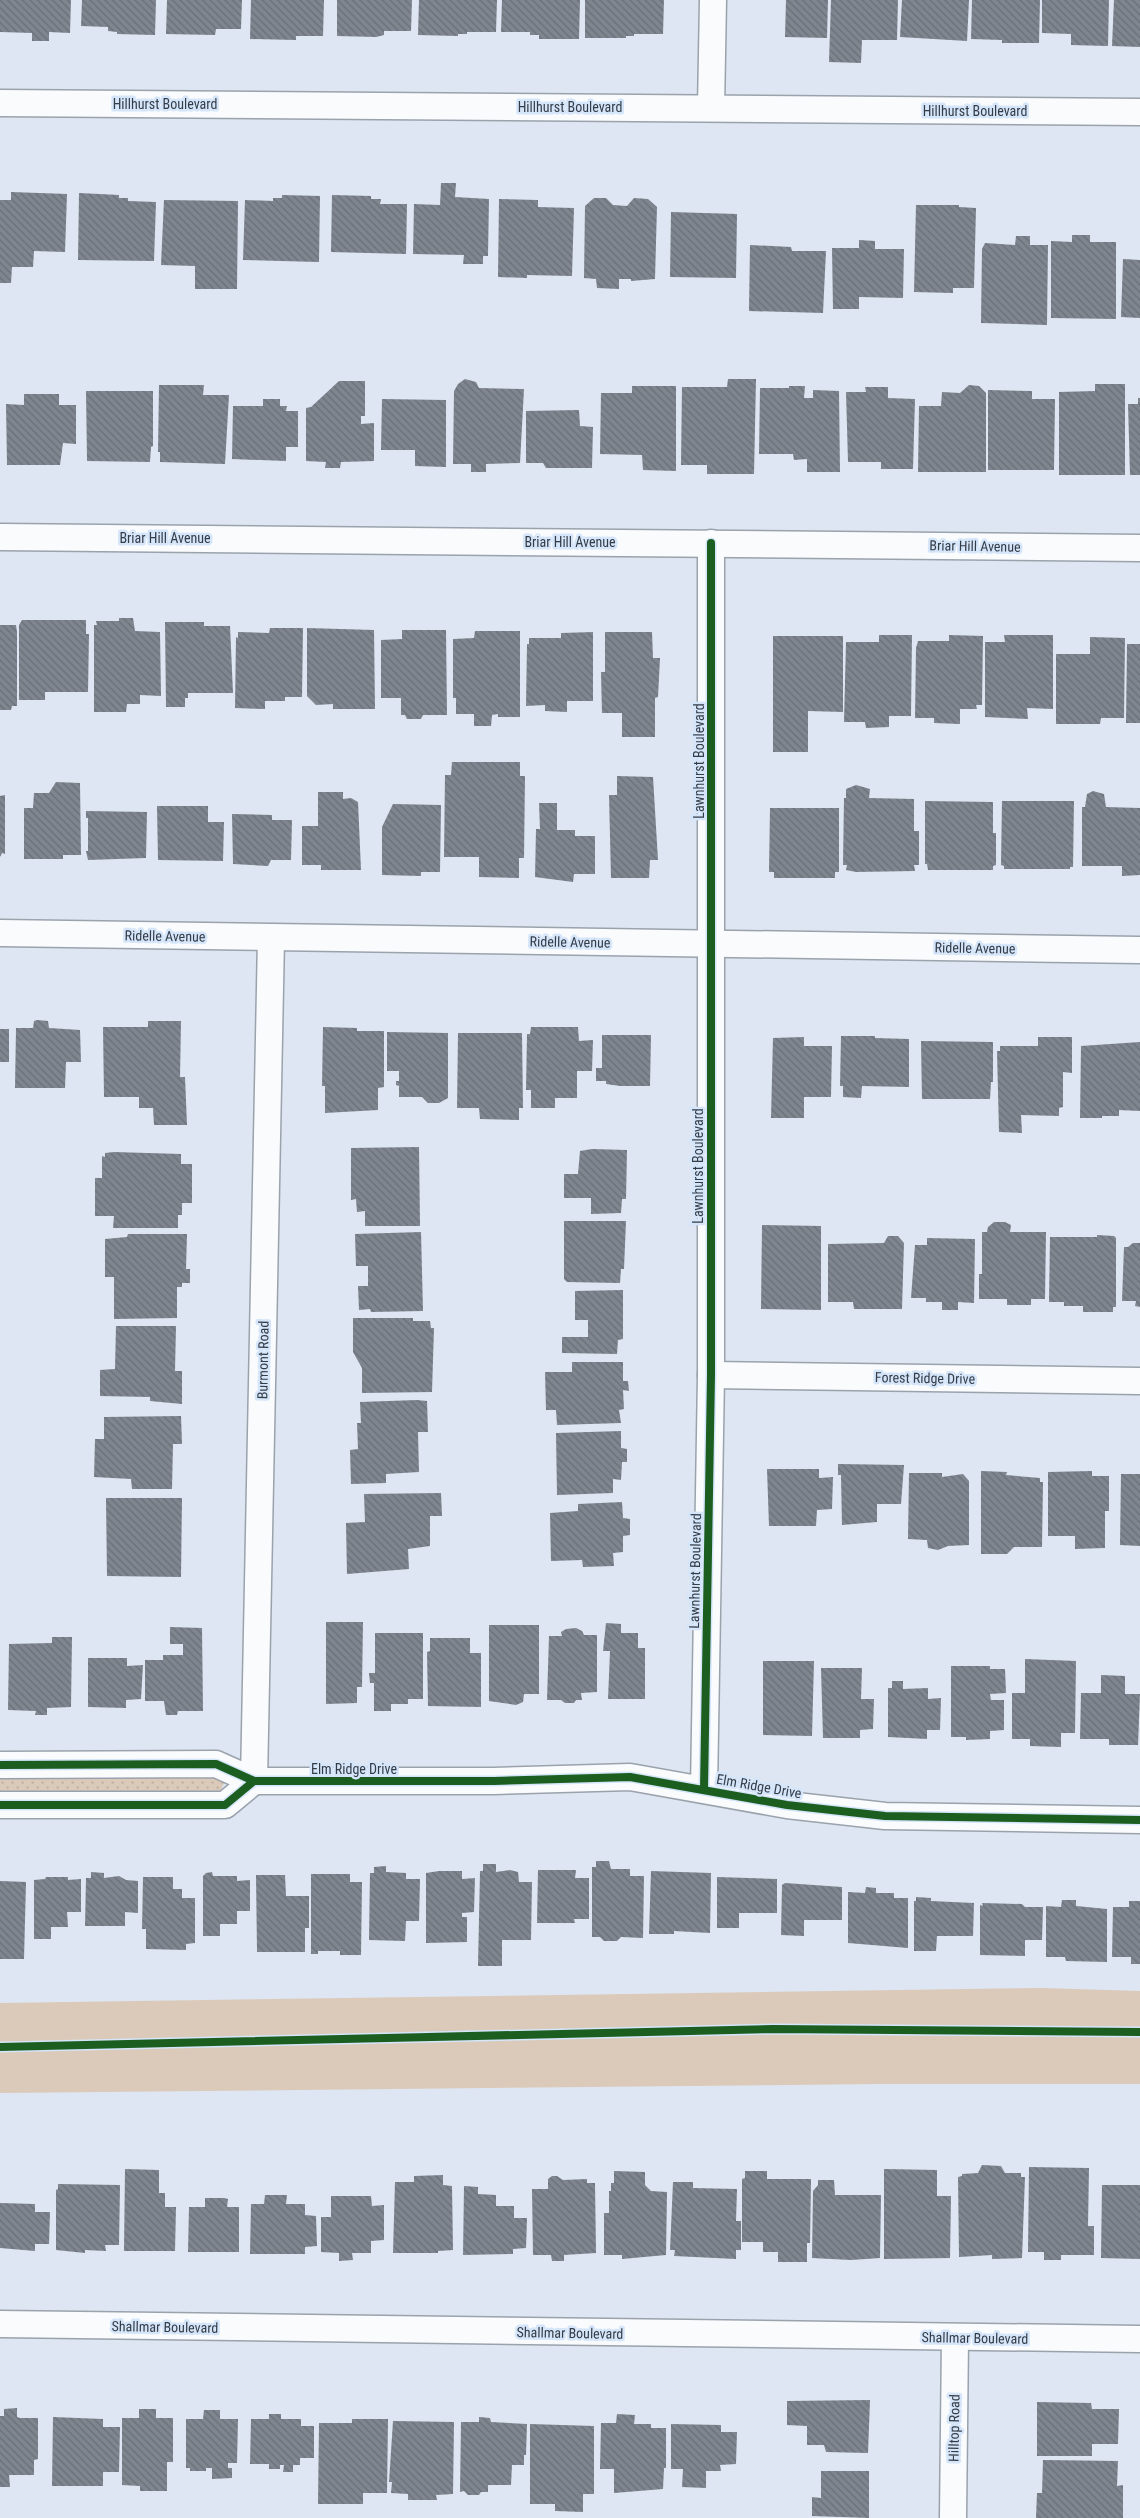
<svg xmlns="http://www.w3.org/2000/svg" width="1140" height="2518" font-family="'Roboto Condensed',sans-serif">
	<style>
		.grass { fill: url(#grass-dots) }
		.park { fill: #dbcab9 }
		.building { fill: url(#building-back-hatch) }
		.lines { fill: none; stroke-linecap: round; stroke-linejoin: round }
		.minor-casing { stroke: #9aa2ac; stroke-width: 29 }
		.minor { stroke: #fafbfd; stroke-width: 26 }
		.cycleway-casing { stroke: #d5e5fa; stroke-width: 11 }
		.cycleway { stroke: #1b5e20; stroke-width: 8 }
		.labels { text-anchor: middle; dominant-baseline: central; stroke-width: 5; stroke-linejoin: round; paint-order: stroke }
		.street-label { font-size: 14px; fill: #343c46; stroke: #d5e5fa }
	</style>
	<defs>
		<pattern id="grass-dots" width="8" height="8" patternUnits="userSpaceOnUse" patternTransform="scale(1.25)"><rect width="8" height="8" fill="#dbcab9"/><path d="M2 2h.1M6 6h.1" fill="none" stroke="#bdaea0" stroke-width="1.8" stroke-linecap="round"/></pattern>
		<pattern id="building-back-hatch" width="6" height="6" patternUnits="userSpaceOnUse" patternTransform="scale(1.25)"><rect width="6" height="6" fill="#7f868f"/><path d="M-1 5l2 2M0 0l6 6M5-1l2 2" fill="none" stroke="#696f77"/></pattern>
	</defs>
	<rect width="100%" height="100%" fill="#dde6f2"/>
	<path class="grass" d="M0,1777H221L224,1783L221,1790L215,1792L0,1796Z"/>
	<path class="park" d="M1042,1988L1140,1991V2084H880L0,2093V2003Z"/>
	<g class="building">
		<path d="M0,0H71L70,33L49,32V41H32V33L0,32Z"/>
		<path d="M82,0H156L155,35L117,34V32L108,31V27L81,26Z"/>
		<path d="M167,0H242L241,29H216L215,35L166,34Z"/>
		<path d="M251,0H324L323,36H296V40L250,39Z"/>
		<path d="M337,0H412L411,31H384V35L376,37L337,36Z"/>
		<path d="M419,0H497L496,32H467V34H458V36L418,35Z"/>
		<path d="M502,0H580L579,39H539V35H530V32H501Z"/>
		<path d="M585,0H664L663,34H634V36H626V38H585Z"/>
		<path d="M786,0H828L827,38L785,37Z"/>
		<path d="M831,0H898L897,40H862L861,63L829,62Z"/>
		<path d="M902,0H969L967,41L900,37Z"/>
		<path d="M972,0H1040L1039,43H1002V40L971,39Z"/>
		<path d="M1042,0H1109L1108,46L1071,45V34L1042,33Z"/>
		<path d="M1114,0H1140V47L1112,46Z"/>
		<path d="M441,183H456L455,197L489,199L488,256H483V264H463L464,255L413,254L414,204L440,205Z"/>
		<path d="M11,192L67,194L65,252L34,251L33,267H12L11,283H0V200H11Z"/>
		<path d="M79,193L119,195V198H128V201L156,202L154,261L78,260Z"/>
		<path d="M282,195L320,196L319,262L243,260L245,200L273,201V198H282Z"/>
		<path d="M332,195L371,196V199H381L380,204H407L406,254L331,252Z"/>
		<path d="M594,198H606L613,205L627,206L634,198L648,199L657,207L655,279L631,281V279H619V289L597,288L596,279L584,278L585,206Z"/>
		<path d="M499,199L538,200V207L574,208L572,276L527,275V278L498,277Z"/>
		<path d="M164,200L238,201L237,289H195V266L161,265Z"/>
		<path d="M916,205H959V207L976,208L974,288H953V293L914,292Z"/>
		<path d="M671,212L737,214L736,278L670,277Z"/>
		<path d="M1072,235H1090V242H1116V319L1051,318V241L1072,242Z"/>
		<path d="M1016,236H1030V245H1048L1047,325L981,323L982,249L985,243L1015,245Z"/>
		<path d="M859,240L875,241V249H904L903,298L859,297V309H833L832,248H859Z"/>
		<path d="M750,245L791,247L792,251H826L823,313L749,311Z"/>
		<path d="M1123,259L1140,260V318L1121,317Z"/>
		<path d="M465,379L476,382L479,388L524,389L520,463L486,464V472H471V464H453L454,391L458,384Z"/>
		<path d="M728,379H756L754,474H707V465H681L682,387H727Z"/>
		<path d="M339,381H365V416H361V424L374,423V461L341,462L340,468H325L326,462L306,461V408L311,407Z"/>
		<path d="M1095,384H1125V475H1059V392L1095,391Z"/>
		<path d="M159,385H204L203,395H229L225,464L160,462V452H158Z"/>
		<path d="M969,385L979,386L986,393V472H918L919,406H941L942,392L960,393Z"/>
		<path d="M632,386H676V471L643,470L642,455L600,454L601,393H632Z"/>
		<path d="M789,386H805L804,398H813V390L839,391L840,472H807V459L794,460L793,454H759L760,388H789Z"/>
		<path d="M865,387H888V398L915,399L913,469H881V462H848L846,392H866Z"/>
		<path d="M988,390L1032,391V399H1055L1054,470H988Z"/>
		<path d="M86,391H153V446L151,447L150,462L87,461Z"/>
		<path d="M24,394H59V405H76V444L63,443L60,465H7L6,404L24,405Z"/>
		<path d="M1138,398H1140V475H1130L1128,404H1138Z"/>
		<path d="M263,399H280V406H287L286,411H298V447H286V461L232,459L233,406H263Z"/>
		<path d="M382,399L446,400V467L415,466V450H381Z"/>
		<path d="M579,410L580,426L593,427L592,468H546L543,463H526V411Z"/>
		<path d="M119,618H133L135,631L160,632L161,696L140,695V704H127L126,712H94V625H97L96,621H119Z"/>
		<path d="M22,620H86V634H89L88,692H45V700H19V625Z"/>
		<path d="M165,622H204V626H230L233,693H188V698H185V707H166Z"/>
		<path d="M0,625H16L17,632V706H12L11,710H0Z"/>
		<path d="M270,628H303L302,697H285V701H265V709L235,708L236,637L238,638V632L269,633Z"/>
		<path d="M307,628L374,630L375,709H333V704L316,705L307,696Z"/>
		<path d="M402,630H446L447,715H423L421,719H407L405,715H401V698H381V640L402,639Z"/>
		<path d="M475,631H520V717H498V714L492,715L491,726H474V714H456V698H453V639L474,638Z"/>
		<path d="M593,632V701H567V712L545,711V705L526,706L527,644H529V638H561V633Z"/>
		<path d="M605,632H652L653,658H660L658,697L655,698V737H622V713H602L601,672H605Z"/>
		<path d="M879,635H912L911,716H889V727L866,728L865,722H844L846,642H879Z"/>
		<path d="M949,635L983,636L982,705H976L977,709H960V724L934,723V718H915L916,648L918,641H949Z"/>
		<path d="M1004,635H1053V709L1027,708L1028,719L985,717V642H1005Z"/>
		<path d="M773,636H843V712L808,711V752H773Z"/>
		<path d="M1090,637L1125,638L1124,718H1101L1100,724H1056V654H1090Z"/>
		<path d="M1127,644H1140V723H1126Z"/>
		<path d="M452,762H520V776H525L524,858H519V878L479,877V857H444L445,775H451Z"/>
		<path d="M617,776L653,777L658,860H650L649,878H611L609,795H617Z"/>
		<path d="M56,782L80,783L81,855H63V859H24V808H33L34,793H49Z"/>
		<path d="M856,785L870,789L869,798L914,799V831H919V865H914L915,871L856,872L846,870L847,865H843L844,798H846V789Z"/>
		<path d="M1093,791L1104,794L1106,807L1140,808V875L1122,876V866H1082V807H1085L1087,794Z"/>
		<path d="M318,792H343V799L351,798L358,802L361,870H321V865H302V826H318Z"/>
		<path d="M5,795V854L2,853L0,857V796Z"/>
		<path d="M925,801L993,802V833H996V865L993,866V870H928L927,864H925Z"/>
		<path d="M1002,801H1074L1073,867H1070V869H1004V866L1001,865Z"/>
		<path d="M539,803H557V830H575V836H595V874H574L573,882L535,877L536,829H540Z"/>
		<path d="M393,804L441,805L440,872H421V876L382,875V827Z"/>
		<path d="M157,806H208V822H224L223,861L158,860Z"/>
		<path d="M770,808H839V872H835V878H774V872H769Z"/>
		<path d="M86,811L147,812L146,858L88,860L86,851H88V818H86Z"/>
		<path d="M232,814L272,815V820H292L291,860H271L268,866L233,864Z"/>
		<path d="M37,1020L48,1021L49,1028L80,1030L81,1062H66L65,1088H15L16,1028H33L34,1021Z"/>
		<path d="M148,1021H181L180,1077H185L187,1125H154L153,1108H139V1097H104L103,1027H148Z"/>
		<path d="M323,1027L357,1028V1031H384V1087L378,1088V1110L325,1113V1086H322Z"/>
		<path d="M531,1027H578L579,1041L593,1040L592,1071H577V1098H555V1108H531V1090H526L527,1034H530Z"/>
		<rect x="0" y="1029" width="9" height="33"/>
		<path d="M387,1032L448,1033V1098L439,1103H428L422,1097H399V1086L396,1085V1081H399V1071H387Z"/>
		<path d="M458,1033H522L523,1108H519V1120L480,1119L479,1108H457Z"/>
		<path d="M602,1035H651L650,1086H620L606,1084V1081H596V1068H602Z"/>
		<path d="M841,1036H875V1038L909,1039V1087L862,1086L861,1098L843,1097V1086H840Z"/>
		<path d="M804,1037V1046H832L831,1097H804V1118H771L773,1038Z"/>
		<path d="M1038,1037H1072V1073L1063,1072V1107L1059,1108V1116L1021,1115L1022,1133L999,1132L997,1051H1000V1046H1038Z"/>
		<path d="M921,1041L993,1042V1082H991L990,1099H922Z"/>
		<path d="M1140,1042V1111L1119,1110V1116H1102V1118H1080L1081,1046Z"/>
		<path d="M419,1147L420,1226H365V1211L357,1212L356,1199L351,1200V1148Z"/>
		<path d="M592,1149L627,1150L626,1199H622L621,1213L591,1214V1198H564V1174H578L580,1151Z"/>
		<path d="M114,1152L181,1154V1164H192V1203H182V1215H178V1228H113L114,1216H95V1178H102V1156L105,1157V1153Z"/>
		<path d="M564,1221H626L624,1269H621L620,1283L567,1282L564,1279Z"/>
		<path d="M994,1222H1005L1011,1225L1010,1232H1046L1045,1299H1031V1305H1007V1299H979V1274H982V1232H987L988,1227Z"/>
		<path d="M762,1225L821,1226V1310L761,1309Z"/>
		<path d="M421,1232L423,1311L371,1312L370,1309L359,1310L358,1286H368V1266H356L355,1234Z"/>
		<path d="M128,1234H187L186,1269H190V1283H182V1287H177V1318L114,1319V1277H105V1239L127,1237Z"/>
		<path d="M1097,1235L1114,1236L1116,1238V1307H1113V1312H1083V1306H1064V1302H1049L1050,1237H1097Z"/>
		<path d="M888,1236H898L904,1243L902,1309H854L853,1302H828V1244L884,1243Z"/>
		<path d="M927,1238L975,1239L974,1303L958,1302V1310H942V1302H926V1298H911L915,1245H927Z"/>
		<path d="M1133,1243H1140V1307L1135,1306L1136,1301H1122L1124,1247H1128Z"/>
		<path d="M623,1290V1339L618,1340L617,1354L562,1353V1337H588V1320H575V1291Z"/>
		<path d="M353,1318H413V1321H430L431,1328H434L432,1392L362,1393V1368L353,1352Z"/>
		<path d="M116,1326H176L175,1371H182V1404L150,1401V1397L100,1396V1370L115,1369Z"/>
		<path d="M572,1362H623V1381H628L629,1391L623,1390L624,1409L619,1410L621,1423L557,1425L556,1410H546L545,1372H572Z"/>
		<path d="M417,1400L427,1401L428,1432H418L419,1472L386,1474V1483L351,1484L350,1450L358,1449L357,1423H361L360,1402Z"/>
		<path d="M181,1416L182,1444H173L172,1489H132L131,1479L94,1477L95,1439H104V1417Z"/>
		<path d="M621,1431V1448L627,1449V1462H622L621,1480L613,1479V1493L557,1495L556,1433Z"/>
		<path d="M838,1464L904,1465L901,1504H877V1522L842,1525L841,1475H838Z"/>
		<path d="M767,1469H819V1478L833,1477L832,1509L817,1510L816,1526H769Z"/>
		<path d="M981,1471L1007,1472L1006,1475L1040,1478V1482H1043L1042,1547H1014L1007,1554H981Z"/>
		<path d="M1092,1471V1476H1109V1511H1105V1548L1075,1549V1536H1048V1472Z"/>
		<path d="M909,1473H942V1477L963,1474L969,1481V1545L948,1546L938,1550L928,1548L927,1540L908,1539Z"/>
		<path d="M1121,1474H1140V1546L1120,1545Z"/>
		<path d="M441,1493L442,1516H430V1546L408,1549L409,1569L347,1574L346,1523L365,1522L364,1494Z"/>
		<path d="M106,1498H182L181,1577L107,1576Z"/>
		<path d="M622,1502L623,1518L630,1519V1535L623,1536V1552L613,1553L614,1566L583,1567L582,1560L551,1561L550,1513L578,1511V1504Z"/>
		<path d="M326,1622H363L362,1687H357V1703L326,1704Z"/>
		<path d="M606,1623L621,1624V1633H638V1648H645V1699H608L610,1651H603Z"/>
		<path d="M489,1625H539V1694H524L523,1702L516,1705L489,1701Z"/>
		<path d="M170,1627L202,1628L203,1711H178L177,1715H166L164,1701H145V1660H163V1655H183V1644H170Z"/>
		<path d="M576,1628L582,1631L584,1635H597V1692L581,1693L582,1700H576L574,1703H565L561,1700H547L549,1636H562L561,1632L566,1629Z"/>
		<path d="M375,1633H423V1699H408V1704H391V1711H374V1683H370L369,1673H375Z"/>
		<path d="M52,1637H72L71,1707L47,1708V1715H35L36,1711L8,1710L9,1644L52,1643Z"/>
		<path d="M430,1638H470V1653H481V1707L428,1706L427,1652L430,1651Z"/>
		<path d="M88,1658H127V1666L143,1665L141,1699L126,1700V1708L88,1707Z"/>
		<path d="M1025,1659L1076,1661L1075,1733H1061V1747L1030,1746V1739H1012V1693H1025Z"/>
		<path d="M763,1661H814L812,1736L763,1735Z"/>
		<path d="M951,1666H990V1669H1005L1006,1693L990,1694L991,1700H1004V1730L990,1731V1739L966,1740V1737H951Z"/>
		<path d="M821,1668H862L861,1699H874L873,1729L860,1730V1738H823Z"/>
		<path d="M1101,1675L1125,1676V1694H1140L1138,1745H1109V1739H1080L1081,1693H1101Z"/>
		<path d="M892,1681H903V1689L928,1688V1699L941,1698L940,1730H927V1739L888,1737V1688H892Z"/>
		<path d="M596,1861H609L611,1869H630V1876H644L643,1938L621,1937L617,1941H604L600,1937H592V1867H596Z"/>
		<path d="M483,1864H496V1872L510,1870L518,1872L519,1882H532L531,1940H502V1966H478L480,1871H483Z"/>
		<path d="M386,1866V1872L406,1873V1879H420L419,1921H406L405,1941L369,1940L370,1873H374V1867Z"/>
		<path d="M538,1870H576L575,1878H589V1919H574L575,1923H537Z"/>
		<path d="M439,1871H462V1879L475,1878L474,1912L462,1913V1917H467V1942L426,1943V1873Z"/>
		<path d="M651,1871L711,1873L710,1933L674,1931V1934H649Z"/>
		<path d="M91,1872L104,1873V1878L119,1876L126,1880L138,1881V1913L125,1912V1926H85L86,1878H91Z"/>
		<path d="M212,1872L213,1876H237V1881L250,1880V1911H237V1924H220V1936H203V1876L206,1873Z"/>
		<path d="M311,1874H350V1882H362L361,1955H340V1951H318V1954H311Z"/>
		<path d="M256,1875H285L286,1896H309V1928H305V1952H257Z"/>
		<path d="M46,1877H68V1880L81,1879V1912H67L68,1927H51V1939H34V1880L45,1879Z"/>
		<path d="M143,1877H173V1889H182V1898H195V1943L186,1944V1950L146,1949V1929H142Z"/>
		<path d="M717,1877L777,1879V1913H739V1928H717Z"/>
		<path d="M0,1881L26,1882L24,1959H0Z"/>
		<path d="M785,1883L842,1887V1920H804V1936L781,1935L782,1885Z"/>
		<path d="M866,1887L876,1888V1893H894V1898H908V1948L848,1943V1892L865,1893Z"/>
		<path d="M916,1897L931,1898V1901L974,1903L973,1936H937L936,1951H914V1901H916Z"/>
		<path d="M1062,1900H1076V1906L1107,1909V1962L1066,1961L1065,1957H1046V1906L1061,1907Z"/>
		<path d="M1129,1901H1140V1964H1131V1957H1112L1113,1907H1129Z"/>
		<path d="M982,1903L1022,1904L1025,1907H1043L1042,1940H1025V1956L980,1955V1905L983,1906Z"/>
		<path d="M982,2165L1001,2166L1005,2173H1021V2177H1025L1022,2258L992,2259V2255L959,2257L958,2177L962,2176V2174L978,2173Z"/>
		<path d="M1029,2167L1089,2168L1088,2226H1094V2255H1061V2260H1044V2252H1028Z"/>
		<path d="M125,2169L159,2170V2193H165V2207H176L175,2251H124Z"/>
		<path d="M884,2169L937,2170V2196H951L950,2258L884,2259Z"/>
		<path d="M614,2171L645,2172V2185L651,2191L667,2192L666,2255L622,2259V2255H604V2213H609V2191H611V2183H614Z"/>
		<path d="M745,2171H767V2179H811L810,2243H807V2262H778V2252H763V2242H742V2179L745,2178Z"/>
		<path d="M443,2175V2185L452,2186L453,2250L438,2251V2253H393L395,2182H414V2176Z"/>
		<path d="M552,2176H557L563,2180L587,2179V2183H595L596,2253L564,2255V2261H552L551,2255H533L532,2189H548V2179Z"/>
		<path d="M818,2180H834L835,2195H881L880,2258L851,2260L812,2258L813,2191L818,2185Z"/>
		<path d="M673,2182H693V2188L737,2189L736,2221H741V2250H736V2259L674,2256L675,2250H670Z"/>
		<path d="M58,2184L120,2185L119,2245H105L106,2251L85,2250V2253L56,2250V2190L58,2189Z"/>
		<path d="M1102,2185H1140V2259L1101,2258Z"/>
		<path d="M464,2186L478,2187V2194L496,2195V2206H514V2218H527L526,2248L513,2249V2254L463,2255Z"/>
		<path d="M265,2195H287L286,2204H305V2215L316,2216L317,2246L305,2247V2254H250L251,2204H264Z"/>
		<path d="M331,2196H371L372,2206L384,2205V2240L371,2241V2253H352L353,2260L339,2261V2253L321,2252V2217H331Z"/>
		<path d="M205,2198H224L228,2199L227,2207H239V2252H188L189,2207H205Z"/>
		<path d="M0,2203L35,2204V2212H50L49,2244H35V2251L0,2248Z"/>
		<path d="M870,2400L868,2453L826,2452L824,2445H807V2426L787,2425V2401Z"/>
		<path d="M1037,2402L1091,2403L1092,2409H1119L1118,2444H1092V2456H1037Z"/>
		<path d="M17,2408V2417L20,2418H38V2459L34,2460V2475H9L10,2487H0V2416H4V2409Z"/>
		<path d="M139,2409H156V2418H173V2462H167V2491H140V2486L122,2485V2418H139Z"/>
		<path d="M204,2410H220V2419H238L237,2463H228V2468H232V2478L212,2479V2468H206V2471H190V2468H186V2419H203Z"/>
		<path d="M269,2414H281V2419H301V2426H314V2458H300V2465H293V2472H283L284,2465H280V2469H269V2464H250L251,2419H269Z"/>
		<path d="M617,2414L635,2415L634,2424H651V2428H666V2468H664L663,2489L614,2493V2469H600L601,2423H616Z"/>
		<path d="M53,2417L103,2419V2427H120L119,2472H103V2486H52Z"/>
		<path d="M479,2417L490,2418L491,2422L527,2424L526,2455H524V2465H512L511,2485H488V2492H481L479,2495H468L464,2491L460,2492L461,2422H479Z"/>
		<path d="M352,2419H388L387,2493H363V2504H318L319,2423H352Z"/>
		<path d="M393,2421L454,2422L453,2494L436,2495L437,2500H408V2494L391,2493L392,2482H389Z"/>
		<path d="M530,2424L594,2426V2494H583V2512L555,2511V2504H530Z"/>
		<path d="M671,2424L721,2425V2432H737L736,2464L720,2465L721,2471H706V2488L682,2487L683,2469H671Z"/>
		<path d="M1043,2460L1118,2461L1117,2486L1123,2485V2518H1036L1037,2493H1042Z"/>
		<path d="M821,2471H869V2518L812,2516V2497L821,2498Z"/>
	</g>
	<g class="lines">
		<defs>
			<g id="minor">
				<path d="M0,103L1140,112"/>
				<path d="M711,108L713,0"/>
				<path d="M0,537L1140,548"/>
				<path d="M0,933L1140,950"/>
				<path d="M711,1375L1140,1381"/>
				<path d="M0,1765L216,1764L254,1781H494L630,1777L787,1805L885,1816L1140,1820"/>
				<path d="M254,1781L271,938"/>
				<path d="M704,1789L711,1375V543"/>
				<path d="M0,1805H225L254,1781"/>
				<path d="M0,2324L1140,2339"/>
				<path d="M953,2518L955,2338"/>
			</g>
		</defs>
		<use href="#minor" class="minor-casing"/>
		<use href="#minor" class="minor"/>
		<defs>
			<g id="cycleway">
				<path d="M0,1765L216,1764L254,1781H494L630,1777L787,1805L885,1816L1140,1820"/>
				<path d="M704,1789L711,1375V543"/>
				<path d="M0,1805H225L254,1781"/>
				<path d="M0,2047L773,2029L1140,2032"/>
			</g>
		</defs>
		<use href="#cycleway" class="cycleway-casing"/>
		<use href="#cycleway" class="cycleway"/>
	</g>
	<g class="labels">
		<g class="street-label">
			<text x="165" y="104">Hillhurst Boulevard</text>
			<text x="570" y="107">Hillhurst Boulevard</text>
			<text x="975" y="111">Hillhurst Boulevard</text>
			<text x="165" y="538">Briar Hill Avenue</text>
			<text x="570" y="542">Briar Hill Avenue</text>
			<text transform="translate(975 546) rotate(1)">Briar Hill Avenue</text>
			<text transform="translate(699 761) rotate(-90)">Lawnhurst Boulevard</text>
			<text transform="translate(165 936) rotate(1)">Ridelle Avenue</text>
			<text transform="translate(570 942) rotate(1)">Ridelle Avenue</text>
			<text transform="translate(975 948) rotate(1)">Ridelle Avenue</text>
			<text transform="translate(698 1166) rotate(-90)">Lawnhurst Boulevard</text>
			<text transform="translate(263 1360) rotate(-89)">Burmont Road</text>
			<text transform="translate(925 1378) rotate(1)">Forest Ridge Drive</text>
			<text transform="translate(695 1571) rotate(-89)">Lawnhurst Boulevard</text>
			<text x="354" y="1769">Elm Ridge Drive</text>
			<text transform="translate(759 1786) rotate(10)">Elm Ridge Drive</text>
			<text transform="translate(165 2327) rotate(1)">Shallmar Boulevard</text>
			<text transform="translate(570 2333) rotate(1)">Shallmar Boulevard</text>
			<text transform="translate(975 2338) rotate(1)">Shallmar Boulevard</text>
			<text transform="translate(954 2428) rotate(-89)">Hilltop Road</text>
		</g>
	</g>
</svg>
